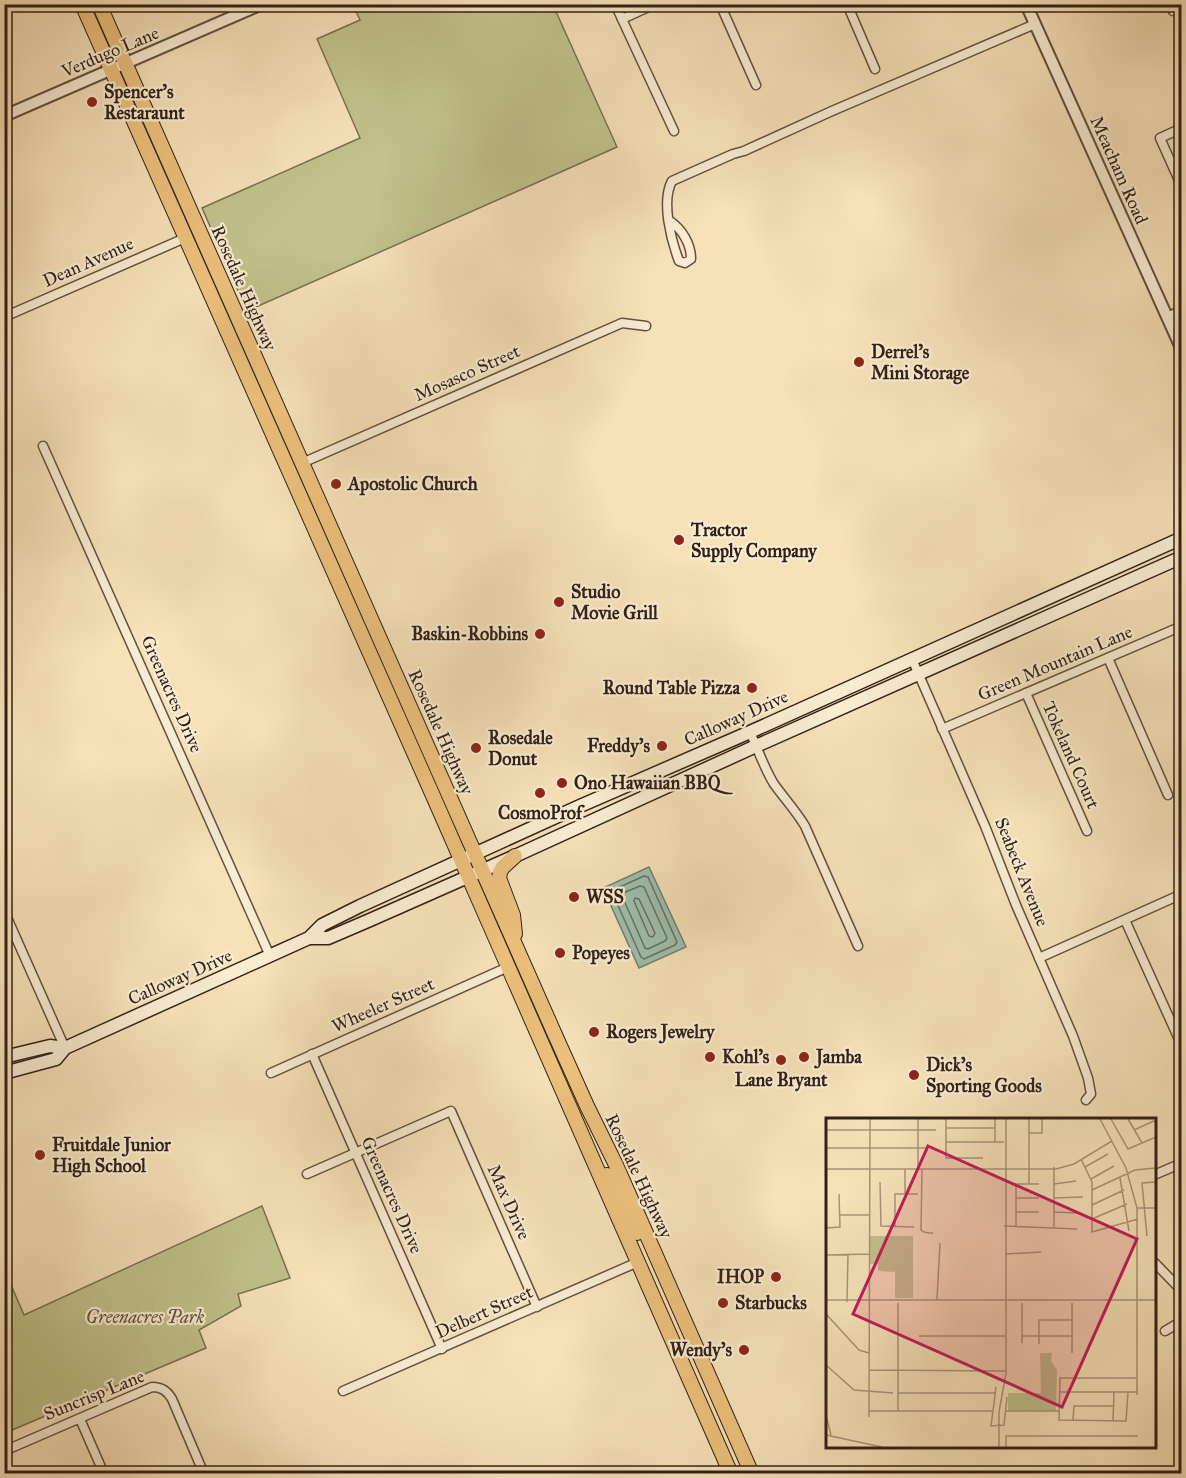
<svg xmlns="http://www.w3.org/2000/svg" width="1186" height="1478" font-family="'IM FELL Great Primer',serif">
	<style>
		.green { fill: #c1c18b; stroke: #7a7052; stroke-width: 1.5 }
		.water { fill: #9dbeac; stroke: #727f71; stroke-width: 1.5 }
		.lines { fill: none; stroke-linecap: round; stroke-linejoin: round }
		.shore { stroke: #686f62; stroke-width: 1.5 }
		.minor-casing { stroke: #635040; stroke-width: 11 }
		.tertiary-casing { stroke: #635040; stroke-width: 14 }
		.secondary-casing { stroke: #322018; stroke-width: 15 }
		.primary-casing { stroke: #322018; stroke-width: 16 }
		.minor { stroke: #f9ecd1; stroke-width: 8 }
		.tertiary { stroke: #f9ecd1; stroke-width: 10 }
		.secondary { stroke: #f9ecd1; stroke-width: 12 }
		.primary { stroke: #ebc07c; stroke-width: 14 }
		.poi-dot { fill: #8f2418; stroke: #f9ecd1; stroke-width: 2 }
		.labels { text-anchor: middle; dominant-baseline: central; stroke-width: 4.5; stroke-linejoin: round; paint-order: stroke }
		.street-label { font-size: 18px; fill: #322018; stroke: #f9ecd1 }
		.poi-label { font-size: 18px; font-weight: bold; fill: #322018; stroke: #f9ecd1; text-anchor: start }
		.park-label { font-size: 18px; font-style: italic; fill: #5d503a; stroke: #f9ecd1 }
		.inset-road { fill: none; stroke: #a89478; stroke-width: 1.5 }
		.view { fill: #c2185b; fill-opacity: 0.15; stroke: #c2185b; stroke-width: 3 }
		.inset-edge { fill: none; stroke: #322018; stroke-width: 3 }
	</style>
	<rect width="100%" height="100%" fill="#f6e1b8"/>
	<filter id="stains"><feTurbulence type="fractalNoise" baseFrequency=".00333" numOctaves="4"/><feColorMatrix values="0 0 0 0 .2 0 0 0 0 .09 0 0 0 0 .02 0 0 0 .5 -.17"/></filter>
	<radialGradient id="worn" r=".72"><stop offset=".6" stop-color="#630" stop-opacity="0"/><stop offset="1" stop-color="#630" stop-opacity=".3"/></radialGradient>
	<g class="green">
		<path d="M353,5H553L617,147L247,311L202,208L360,138L317,39L360,20Z"/>
		<path d="M262,1206L290,1278L238,1294L241,1306L199,1330L206,1348L5,1433V1271L24,1315Z"/>
	</g>
	<path class="water" d="M649,867L686,947L639,968L603,888Z"/>
	<g class="lines">
		<g class="shore">
			<path d="M644,876L648,877L677,942L675,945L644,959L641,957L612,892L613,890Z"/>
			<path d="M640,886L644,887L667,938L665,941L648,949L645,948L622,896L623,893Z"/>
			<path d="M635,898L639,899L655,933L653,937L649,936L634,901Z"/>
		</g>
		<defs>
			<g id="minor">
				<path d="M615,4L674,131"/>
				<path d="M720,4L756,85"/>
				<path d="M847,4L875,69"/>
				<path d="M1170,4L1173,11"/>
				<path d="M622,19L655,4"/>
				<path d="M1182,128L1160,138L1182,187"/>
				<path d="M670,221C682,229 691,244 691,259L685,263L679,261C671,240 661,201 672,181L733,154L744,151L832,111L1035,24"/>
				<path d="M4,317L185,238"/>
				<path d="M1167,317L1182,310"/>
				<path d="M43,446L270,956"/>
				<path d="M302,463L622,323L646,326"/>
				<path d="M1108,658L1168,795"/>
				<path d="M912,659L985,826L1016,905L1073,1036L1088,1078L1091,1094L1086,1100"/>
				<path d="M1026,693L1087,831"/>
				<path d="M942,729L1182,626"/>
				<path d="M750,732C758,749 764,768 774,784C784,798 796,811 805,826L858,946"/>
				<path d="M4,911L65,1048"/>
				<path d="M1125,920L1182,1046"/>
				<path d="M1039,958L1182,894"/>
				<path d="M312,1054L442,1349"/>
				<path d="M271,1073L508,967"/>
				<path d="M307,1174L451,1111L537,1307"/>
				<path d="M1154,1175L1182,1163"/>
				<path d="M1154,1262L1182,1291"/>
				<path d="M1165,1331L1182,1321"/>
				<path d="M343,1391L638,1262"/>
				<path d="M80,1419L104,1474"/>
				<path d="M4,1451L152,1387C162,1387 167,1391 172,1399L204,1474"/>
			</g>
			<g id="tertiary">
				<path d="M1026,4L1182,350"/>
				<path d="M4,116L262,4"/>
			</g>
			<g id="secondary">
				<path d="M309,938H328L370,920L515,856L756,746L1182,557"/>
				<path d="M4,1057L50,1046L65,1048"/>
				<path d="M4,1073L56,1059L65,1048L309,938L322,925L360,906L580,806L750,732L1182,538"/>
			</g>
			<g id="primary">
				<path d="M82,4L434,798L731,1474"/>
				<path d="M99,4L556,1037L587,1106L616,1165L752,1474"/>
				<path d="M515,856L503,867L500,872L499,878L513,915L515,934"/>
				<path d="M607,1175L613,1183L637,1233"/>
			</g>
		</defs>
		<use href="#minor" class="minor-casing"/>
		<use href="#tertiary" class="tertiary-casing"/>
		<use href="#secondary" class="secondary-casing"/>
		<use href="#primary" class="primary-casing"/>
		<use href="#minor" class="minor"/>
		<use href="#tertiary" class="tertiary"/>
		<use href="#secondary" class="secondary"/>
		<use href="#primary" class="primary"/>
	</g>
	<g class="poi-dot">
		<circle cx="92" cy="102" r="6"/>
		<circle cx="859" cy="362" r="6"/>
		<circle cx="336" cy="484" r="6"/>
		<circle cx="679" cy="540" r="6"/>
		<circle cx="559" cy="602" r="6"/>
		<circle cx="540" cy="634" r="6"/>
		<circle cx="752" cy="688" r="6"/>
		<circle cx="662" cy="746" r="6"/>
		<circle cx="476" cy="748" r="6"/>
		<circle cx="562" cy="783" r="6"/>
		<circle cx="540" cy="793" r="6"/>
		<circle cx="574" cy="897" r="6"/>
		<circle cx="560" cy="953" r="6"/>
		<circle cx="594" cy="1032" r="6"/>
		<circle cx="710" cy="1057" r="6"/>
		<circle cx="804" cy="1057" r="6"/>
		<circle cx="781" cy="1060" r="6"/>
		<circle cx="914" cy="1075" r="6"/>
		<circle cx="40" cy="1155" r="6"/>
		<circle cx="776" cy="1277" r="6"/>
		<circle cx="723" cy="1303" r="6"/>
		<circle cx="744" cy="1350" r="6"/>
	</g>
	<g class="labels">
		<g class="street-label">
			<text transform="translate(110 52) rotate(-23)">Verdugo Lane</text>
			<text transform="translate(1119 170) rotate(66)">Meacham Road</text>
			<text transform="translate(88 262) rotate(-24)">Dean Avenue</text>
			<text transform="translate(244 288) rotate(66)">Rosedale Highway</text>
			<text transform="translate(467 373) rotate(-24)">Mosasco Street</text>
			<text transform="translate(1055 663) rotate(-23)">Green Mountain Lane</text>
			<text transform="translate(172 694) rotate(66)">Greenacres Drive</text>
			<text transform="translate(736 718) rotate(-24)">Calloway Drive</text>
			<text transform="translate(441 732) rotate(66)">Rosedale Highway</text>
			<text transform="translate(1071 755) rotate(66)">Tokeland Court</text>
			<text transform="translate(1022 872) rotate(68)">Seabeck Avenue</text>
			<text transform="translate(180 977) rotate(-24)">Calloway Drive</text>
			<text transform="translate(383 1005) rotate(-24)">Wheeler Street</text>
			<text transform="translate(639 1176) rotate(65)">Rosedale Highway</text>
			<text transform="translate(392 1195) rotate(66)">Greenacres Drive</text>
			<text transform="translate(509 1202) rotate(66)">Max Drive</text>
			<text transform="translate(484 1312) rotate(-24)">Delbert Street</text>
			<text transform="translate(94 1395) rotate(-22)">Suncrisp Lane</text>
		</g>
		<g class="poi-label">
			<text x="104" y="92">Spencer's<tspan x="104" dy="21">Restaraunt</tspan></text>
			<text x="871" y="352">Derrel's<tspan x="871" dy="21">Mini Storage</tspan></text>
			<text x="348" y="484">Apostolic Church</text>
			<text x="691" y="530">Tractor<tspan x="691" dy="21">Supply Company</tspan></text>
			<text x="571" y="592">Studio<tspan x="571" dy="21">Movie Grill</tspan></text>
			<text x="528" y="634" text-anchor="end">Baskin-Robbins</text>
			<text x="740" y="688" text-anchor="end">Round Table Pizza</text>
			<text x="488" y="738">Rosedale<tspan x="488" dy="21">Donut</tspan></text>
			<text x="650" y="746" text-anchor="end">Freddy's</text>
			<text x="574" y="783">Ono Hawaiian BBQ</text>
			<text x="540" y="813" text-anchor="middle">CosmoProf</text>
			<text x="586" y="897">WSS</text>
			<text x="572" y="953">Popeyes</text>
			<text x="606" y="1032">Rogers Jewelry</text>
			<text x="722" y="1057">Kohl's</text>
			<text x="816" y="1057">Jamba</text>
			<text x="926" y="1065">Dick's<tspan x="926" dy="21">Sporting Goods</tspan></text>
			<text x="781" y="1080" text-anchor="middle">Lane Bryant</text>
			<text x="52" y="1145">Fruitdale Junior<tspan x="52" dy="21">High School</tspan></text>
			<text x="764" y="1277" text-anchor="end">IHOP</text>
			<text x="735" y="1303">Starbucks</text>
			<text x="732" y="1350" text-anchor="end">Wendy's</text>
		</g>
		<g class="park-label">
			<text x="145" y="1317">Greenacres Park</text>
		</g>
	</g>
	<g transform="translate(826 1118)">
		<rect width="330" height="330" fill="#f6e1b8"/>
		<path d="M44,118H87V180H69V154L52,153V146H44ZM214,235H226L225,243L231,252L230,293H182V275H215Z" fill="#c1c18b"/>
		<path class="inset-road" d="M120,1V40H157M169,1V24M203,1V66M274,1L300,50L311,90V277M285,1L302,31L330,19M302,1L316,25M120,10H169M0,12H110M308,12L330,2M203,15H216V1M120,24H178M0,30H102M255,41L266,64V114L312,101M228,49V109M259,49L282,36M0,51H230L248,46L286,23M79,51V76M92,51V1M96,51L95,112L98,114L102,115H107H100M294,60L303,113M265,61L288,48M54,64L55,108L88,109M228,66L250,63M266,72L309,52L330,50M190,80H213M228,80L257,79M266,87L298,72M311,90H330M190,94H213M228,94L252,95M14,97H44M266,101L301,86M178,108L251,111M190,108V66H213M69,109V76H92M0,110L14,109L13,76M321,118L316,65L330,64M179,136L215,134M0,137L44,136M0,182H330M111,182L114,125M21,184L22,136M196,185V225M0,196L33,232L43,235M93,218H179M196,218H246M213,226V202H246M246,235V185M0,247L28,272L67,275M43,252L179,253M170,269L165,308L178,307L181,279M233,274H311M302,274L300,303L233,302L234,260H311M72,275H169M43,293H166M72,293V185M179,293H233M0,297L5,317M43,299L44,1M247,302L248,288H288M287,303L288,274M0,317L56,329M173,329V294L180,255V1M180,329V318H312"/>
		<path class="view" d="M102,28L311,121L236,289L27,196Z"/>
		<rect width="330" height="330" class="inset-edge"/>
	</g>
	<rect width="1186" height="1478" fill="none" stroke="#f6e1b8" stroke-width="24"/>
	<rect x="6" y="6" width="1174" height="1466" fill="none" stroke="#322018" stroke-width="3"/>
	<rect x="12" y="12" width="1162" height="1454" fill="none" stroke="#322018" stroke-width="1.5"/>
	<rect width="100%" height="100%" filter="url(#stains)"/>
	<rect width="100%" height="100%" fill="url(#worn)"/>
</svg>
